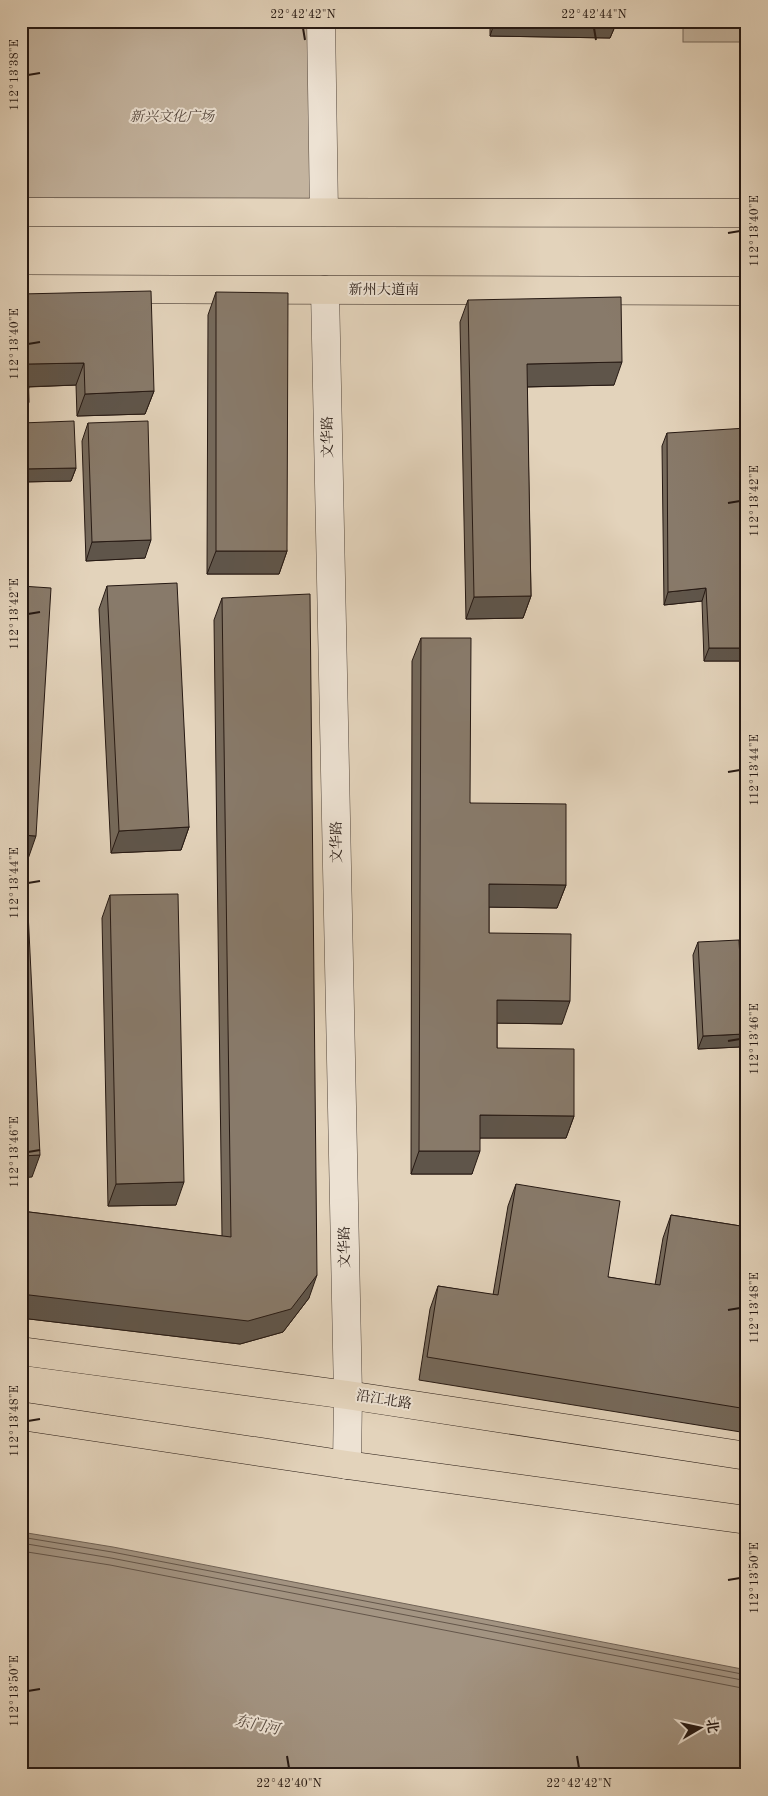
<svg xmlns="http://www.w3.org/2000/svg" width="768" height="1796" font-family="'Old Standard TT','Noto Serif SC',serif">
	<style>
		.green { fill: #c3b39e; stroke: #746658 }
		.water { fill: #a39482; stroke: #716356 }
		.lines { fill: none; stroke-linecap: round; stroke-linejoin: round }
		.shore { stroke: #64564a; stroke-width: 1 }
		.minor-casing { stroke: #55483d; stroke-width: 29 }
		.major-casing { stroke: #261913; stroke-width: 29 }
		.minor { stroke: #ede2d3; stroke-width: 28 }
		.major { stroke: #e3d3bb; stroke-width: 28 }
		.wall { fill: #75695b; stroke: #261913 }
		.shaded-wall { fill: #5f554a; stroke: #261913 }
		.building { fill: #887a6a; stroke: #261913 }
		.ticks { fill: none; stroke: #261913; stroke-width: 2 }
		.labels { text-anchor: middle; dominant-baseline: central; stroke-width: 4; stroke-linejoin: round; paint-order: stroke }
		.park-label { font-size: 14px; font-style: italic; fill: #55473d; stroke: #ede2d3 }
		.street-label { font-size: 14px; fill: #261913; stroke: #ede2d3 }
		.water-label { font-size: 15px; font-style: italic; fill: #584a3f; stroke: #ede2d3 }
		.neatline { fill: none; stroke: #261913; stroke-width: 2 }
		.ticks-label { font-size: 12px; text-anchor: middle; fill: #261913 }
	</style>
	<rect width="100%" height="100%" fill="#e3d3bb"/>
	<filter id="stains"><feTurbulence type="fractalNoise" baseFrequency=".004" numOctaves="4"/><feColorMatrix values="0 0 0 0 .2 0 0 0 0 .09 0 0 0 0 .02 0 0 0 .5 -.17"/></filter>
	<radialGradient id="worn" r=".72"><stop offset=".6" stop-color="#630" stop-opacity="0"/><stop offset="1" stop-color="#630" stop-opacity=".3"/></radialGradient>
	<g class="green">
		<path d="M21,21H321L324,212H21Z"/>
		<rect x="683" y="21" width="64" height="21"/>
	</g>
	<path class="water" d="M21,1532L113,1547L747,1670V1775H21Z"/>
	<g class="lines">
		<g class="shore">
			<path d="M21,1537L112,1552L747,1675"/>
			<path d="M21,1543L111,1558L747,1681"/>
			<path d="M21,1551L110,1565L747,1689"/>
		</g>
		<defs>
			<g id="minor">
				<path d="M321,21L324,212"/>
				<path d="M325,290L348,1395L347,1465"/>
			</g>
			<g id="major">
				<path d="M21,212L747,213"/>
				<path d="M21,289L747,291"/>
				<path d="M21,1351L348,1395L747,1456"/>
				<path d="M21,1416L347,1465L747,1520"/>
			</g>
		</defs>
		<use href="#minor" class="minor-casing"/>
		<use href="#major" class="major-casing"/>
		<use href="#minor" class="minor"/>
		<use href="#major" class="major"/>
	</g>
	<g class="wall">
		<path d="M490,21H661L660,25L616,24L610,38L490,36Z"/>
		<path d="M216,292L287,551L279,574H207L208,315Z"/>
		<path d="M21,294L154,391L145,414L77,416L76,385L29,387L22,423L76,468L71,481L21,482Z"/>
		<path d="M468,300L614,385L527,387L531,596L523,618L466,619L460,322Z"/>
		<path d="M88,423L145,558L86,561L82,441Z"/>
		<path d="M667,433L747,661H704L702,601L664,605L662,446Z"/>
		<path d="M107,586L189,827L181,850L111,853L99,609Z"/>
		<path d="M222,598L309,1298L283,1332L240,1344L21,1318V1211L222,1236L214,620Z"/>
		<path d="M421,638L470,803L566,885L557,908L489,907V933L562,1024L497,1023V1048L574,1116L566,1138H480L472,1174H411L412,661Z"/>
		<path d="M110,895L176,1205L108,1206L102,918Z"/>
		<path d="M698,942L744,1034L739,1047L698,1049L693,955Z"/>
		<path d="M516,1184L608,1277L655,1285L663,1238L671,1215L747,1227V1433L419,1380L430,1309L438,1286L493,1295L508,1206Z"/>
	</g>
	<g class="shaded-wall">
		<path d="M495,21H661L660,25L616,24L610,38L490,36Z"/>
		<path d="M622,362L614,385L519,387L527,364Z"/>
		<path d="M84,363L76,385L21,387L28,364Z"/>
		<path d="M154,391L145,414L77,416L85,394Z"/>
		<path d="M29,402L21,424V403Z"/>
		<path d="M76,468L71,481L21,482V469Z"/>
		<path d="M151,540L145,558L86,561L92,542Z"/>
		<path d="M216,551H287L279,574H207Z"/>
		<path d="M706,588L702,601L664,605L668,592Z"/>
		<path d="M531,596L523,618L466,619L474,597Z"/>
		<path d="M709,648H747V661H704Z"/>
		<path d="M189,827L181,850L111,853L119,831Z"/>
		<path d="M21,835L36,836L28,859L21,858Z"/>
		<path d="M489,884L566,885L557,908L481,907Z"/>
		<path d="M497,1000L570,1001L562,1024L489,1023Z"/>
		<path d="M744,1034L739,1047L698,1049L703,1036Z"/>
		<path d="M480,1115L574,1116L566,1138H472Z"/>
		<path d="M419,1151H480L472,1174H411Z"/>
		<path d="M40,1155L32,1177L21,1178V1156Z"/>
		<path d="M184,1182L176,1205L108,1206L116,1184Z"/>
		<path d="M317,1275L309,1298L283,1332L240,1344L21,1318V1294Z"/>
	</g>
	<g class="building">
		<path d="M151,291L154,391L85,394L84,363L28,364L29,402L21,403V294Z"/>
		<path d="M216,292L288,293L287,551H216Z"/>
		<path d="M621,297L622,362L527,364L531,596L474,597L468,300Z"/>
		<path d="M74,421L76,468L21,469V423Z"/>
		<path d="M148,421L151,540L92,542L88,423Z"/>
		<path d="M747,428V648H709L706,588L668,592L667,433Z"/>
		<path d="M177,583L189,827L119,831L107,586Z"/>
		<path d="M21,586L51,588L36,836L21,835Z"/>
		<path d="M310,594L317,1275L291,1309L248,1321L21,1294V1211L231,1237L222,598Z"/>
		<path d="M421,638H471L470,803L566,804V885L489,884V933L571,934L570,1001L497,1000V1048L574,1049V1116L480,1115V1151H419Z"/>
		<path d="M178,894L184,1182L116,1184L110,895Z"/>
		<path d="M21,912H28L40,1155L21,1156Z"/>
		<path d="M739,940L744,1034L703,1036L698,942Z"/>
		<path d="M516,1184L620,1201L608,1277L660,1285L671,1215L747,1227V1409L427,1357L438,1286L498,1295Z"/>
	</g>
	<path class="ticks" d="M303,28L305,40M594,28L596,40M28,75L40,73M728,233L740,231M28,344L40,342M728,503L740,501M28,614L40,612M728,772L740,770M28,883L40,881M728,1041L740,1039M28,1152L40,1150M728,1310L740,1308M28,1421L40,1419M728,1580L740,1578M28,1691L40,1689M287,1756L289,1768M577,1756L579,1768"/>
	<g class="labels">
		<g class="park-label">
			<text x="172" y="117">新兴文化广场</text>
		</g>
		<g class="street-label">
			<text x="384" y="290">新州大道南</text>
			<text transform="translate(328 437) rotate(-91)">文华路</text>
			<text transform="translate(337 842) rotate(-91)">文华路</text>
			<text transform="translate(345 1247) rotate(-91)">文华路</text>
			<text transform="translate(384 1400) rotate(9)">沿江北路</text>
		</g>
		<g class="water-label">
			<text transform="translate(257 1726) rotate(12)">东门河</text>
		</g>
	</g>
	<rect width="768" height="1796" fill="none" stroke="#e3d3bb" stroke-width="55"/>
	<g transform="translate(700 1728) rotate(81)" stroke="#ede2d3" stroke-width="4" paint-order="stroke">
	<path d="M0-4L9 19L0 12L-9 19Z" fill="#261913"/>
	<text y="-8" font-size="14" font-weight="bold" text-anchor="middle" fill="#261913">北</text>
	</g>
	<rect x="28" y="28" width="712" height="1740" class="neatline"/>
	<g class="ticks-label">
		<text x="303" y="18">22°42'42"N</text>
		<text x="594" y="18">22°42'44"N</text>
		<text transform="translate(14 75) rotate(-90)" y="4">112°13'38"E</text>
		<text transform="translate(754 231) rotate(-90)" y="4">112°13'40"E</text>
		<text transform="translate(14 344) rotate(-90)" y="4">112°13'40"E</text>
		<text transform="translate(754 501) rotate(-90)" y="4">112°13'42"E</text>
		<text transform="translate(14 614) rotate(-90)" y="4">112°13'42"E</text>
		<text transform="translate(754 770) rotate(-90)" y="4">112°13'44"E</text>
		<text transform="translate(14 883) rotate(-90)" y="4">112°13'44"E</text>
		<text transform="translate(754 1039) rotate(-90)" y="4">112°13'46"E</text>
		<text transform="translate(14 1152) rotate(-90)" y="4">112°13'46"E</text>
		<text transform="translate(754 1308) rotate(-90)" y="4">112°13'48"E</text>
		<text transform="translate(14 1421) rotate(-90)" y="4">112°13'48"E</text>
		<text transform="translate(754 1578) rotate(-90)" y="4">112°13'50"E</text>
		<text transform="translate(14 1691) rotate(-90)" y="4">112°13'50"E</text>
		<text x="289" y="1787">22°42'40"N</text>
		<text x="579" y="1787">22°42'42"N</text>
	</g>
	<rect width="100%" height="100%" filter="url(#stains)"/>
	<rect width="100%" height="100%" fill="url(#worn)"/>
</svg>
